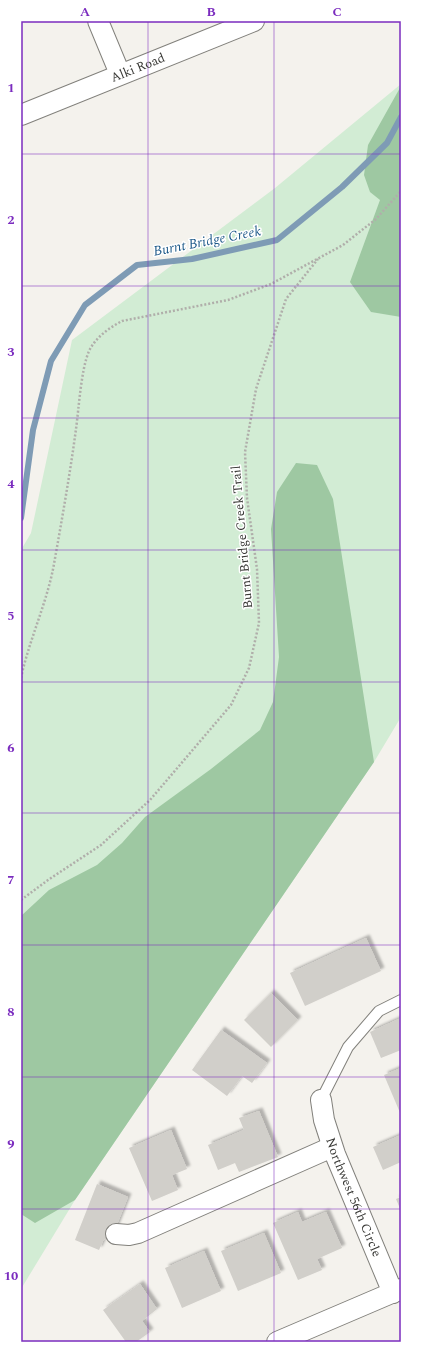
<svg xmlns="http://www.w3.org/2000/svg" width="422" height="1363" font-family="Spectral,serif">
	<style>
		.green { fill: #d2ecd4 }
		.forest { fill: #9ec8a2 }
		.lines { fill: none; stroke-linecap: round; stroke-linejoin: round }
		.stream { stroke: #7e9bb5; stroke-width: 6 }
		.building { fill: #d1cfca; filter: url(#shadow) }
		.lane-casing { stroke: #82817c; stroke-width: 12 }
		.street-casing { stroke: #82817c; stroke-width: 22 }
		.path { stroke: #b0aeaa; stroke-width: 2.5; stroke-dasharray: 2 2; stroke-linecap: butt }
		.lane { stroke: #fff; stroke-width: 10 }
		.street { stroke: #fff; stroke-width: 20 }
		.grid { fill: none; stroke: #7b2cbf; stroke-width: 1; stroke-opacity: 0.55 }
		.labels { text-anchor: middle; dominant-baseline: central; stroke-width: 3; stroke-linejoin: round; paint-order: stroke }
		.street-label { font-size: 13px; fill: #393936; stroke: #fff }
		.water-label { font-size: 14px; font-style: italic; fill: #1d5989; stroke: #fff }
		.neatline { fill: none; stroke: #7b2cbf; stroke-width: 1.5 }
		.grid-label { font-size: 13px; text-anchor: middle; font-weight: bold; fill: #7b2cbf }
	</style>
	<defs>
		<filter id="shadow"><feDropShadow dx="3.5" dy="-3.5" stdDeviation="1" flood-color="#0004"/></filter>
	</defs>
	<rect width="100%" height="100%" fill="#f4f2ed"/>
	<path class="green" d="M401,84V717L374,762L75,1200L21,1289V550L31,533L72,340L275,188Z"/>
	<g class="forest">
		<path d="M401,86V317L371,312L350,282L380,200L370,192L364,175L368,145Z"/>
		<path d="M296,463L317,465L333,499L374,762L75,1200L35,1223L21,1214V916L49,890L97,865L122,843L145,817L211,769L260,730L273,702L279,657L271,529L277,492Z"/>
	</g>
	<g class="lines">
		<path class="stream" d="M21,518L33,430L51,361L85,305L137,265L192,259L277,240L342,187L387,143L401,117"/>
	</g>
	<g class="building">
		<path d="M366,938L381,971L305,1006L290,973Z"/>
		<path d="M271,993L298,1020L271,1047L244,1020Z"/>
		<path d="M401,1018V1050L381,1058L370,1032Z"/>
		<path d="M221,1030L267,1063L252,1083L242,1076L227,1096L192,1070Z"/>
		<path d="M401,1068V1115L384,1075Z"/>
		<path d="M259,1111L278,1157L239,1172L235,1163L218,1170L208,1145L244,1130L239,1118Z"/>
		<path d="M171,1130L187,1169L172,1175L178,1190L152,1201L129,1148Z"/>
		<path d="M401,1135V1162L383,1170L373,1147Z"/>
		<path d="M97,1184L128,1197L110,1242L104,1239L99,1250L75,1240Z"/>
		<path d="M401,1197V1211L396,1199Z"/>
		<path d="M298,1212L302,1222L326,1212L342,1248L317,1259L322,1270L298,1280L273,1223Z"/>
		<path d="M264,1233L281,1273L238,1291L221,1251Z"/>
		<path d="M204,1251L221,1291L182,1308L165,1268Z"/>
		<path d="M140,1284L157,1309L142,1321L150,1332L136,1342H126L103,1310Z"/>
	</g>
	<g class="lines">
		<defs>
			<path id="lane" d="M321,1100L348,1047L379,1011L401,1000"/>
			<g id="street">
				<path d="M98,21L120,74"/>
				<path id="s1" d="M21,115L254,21"/>
				<path id="s2" d="M321,1100L324,1120L335,1154L393,1293"/>
				<path d="M116,1234L129,1235L138,1233L332,1147"/>
				<path d="M277,1342L401,1289"/>
			</g>
		</defs>
		<use href="#lane" class="lane-casing"/>
		<use href="#street" class="street-casing"/>
		<g class="path">
			<path d="M21,678C29,640 47,603 54,564C62,519 70,474 76,429C79,407 81,370 89,351C96,337 109,328 122,321L228,300L271,284L343,245L376,219L401,191"/>
			<path d="M21,900L48,880L101,845L150,800L231,705L249,668L259,623L257,569L247,498L245,452L256,389L286,299L318,259"/>
		</g>
		<use href="#lane" class="lane"/>
		<use href="#street" class="street"/>
	</g>
	<path class="grid" d="M148,21V1342M274,21V1342M21,154H401M21,286H401M21,418H401M21,550H401M21,682H401M21,813H401M21,945H401M21,1077H401M21,1209H401"/>
	<g class="labels">
		<g class="street-label">
			<text stroke="none"><textPath href="#s1" startOffset="126">Alki Road</textPath></text>
			<text transform="translate(242 537) rotate(-95)">Burnt Bridge Creek Trail</text>
			<text stroke="none"><textPath href="#s2" startOffset="103">Northwest 56th Circle</textPath></text>
		</g>
		<g class="water-label">
			<text transform="translate(207 241) rotate(-11)">Burnt Bridge Creek</text>
		</g>
	</g>
	<rect width="422" height="1363" fill="none" stroke="#ffffff" stroke-width="44"/>
	<rect x="22" y="22" width="378" height="1319" class="neatline"/>
	<g class="grid-label">
		<text x="85" y="16">A</text>
		<text x="211" y="16">B</text>
		<text x="337" y="16">C</text>
		<text x="11" y="92">1</text>
		<text x="11" y="224">2</text>
		<text x="11" y="356">3</text>
		<text x="11" y="488">4</text>
		<text x="11" y="620">5</text>
		<text x="11" y="752">6</text>
		<text x="11" y="884">7</text>
		<text x="11" y="1016">8</text>
		<text x="11" y="1148">9</text>
		<text x="11" y="1280">10</text>
	</g>
</svg>
